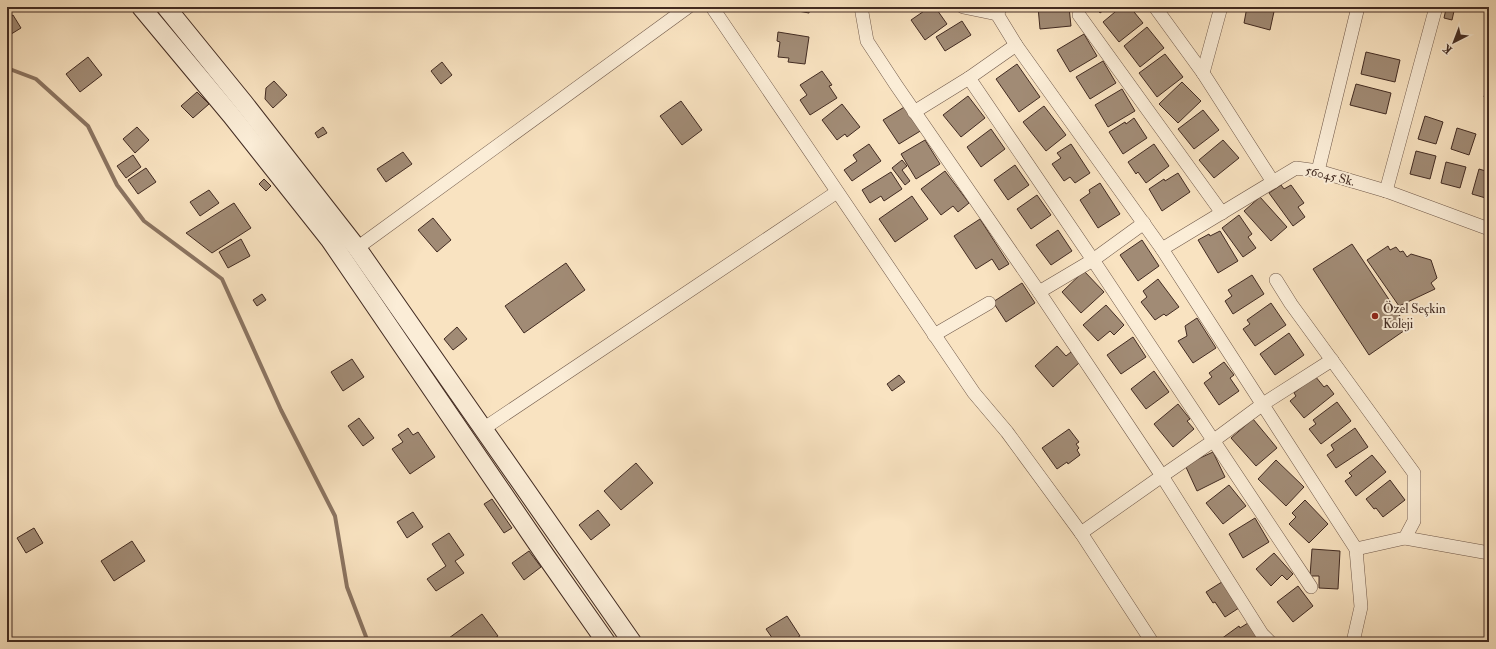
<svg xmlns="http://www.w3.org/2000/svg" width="1496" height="649" font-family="'IM FELL Double Pica',serif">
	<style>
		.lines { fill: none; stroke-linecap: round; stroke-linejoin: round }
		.stream { stroke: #8b7461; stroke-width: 4 }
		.building { fill: #a18b75; stroke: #422b22 }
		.street-casing { stroke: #70594a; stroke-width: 14 }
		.secondary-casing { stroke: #422b22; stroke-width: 20 }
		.street { stroke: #fbedd7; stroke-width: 13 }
		.secondary { stroke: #fbedd7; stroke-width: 18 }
		.poi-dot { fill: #8f2418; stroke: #fbedd7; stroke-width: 1.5 }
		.labels { text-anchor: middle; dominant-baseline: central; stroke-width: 4; stroke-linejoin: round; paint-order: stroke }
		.street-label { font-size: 13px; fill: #422b22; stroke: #fbedd7 }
		.poi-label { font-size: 13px; fill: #422b22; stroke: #fbedd7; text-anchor: start }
	</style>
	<rect width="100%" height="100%" fill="#f9e3c1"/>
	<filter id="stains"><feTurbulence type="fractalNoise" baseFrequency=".005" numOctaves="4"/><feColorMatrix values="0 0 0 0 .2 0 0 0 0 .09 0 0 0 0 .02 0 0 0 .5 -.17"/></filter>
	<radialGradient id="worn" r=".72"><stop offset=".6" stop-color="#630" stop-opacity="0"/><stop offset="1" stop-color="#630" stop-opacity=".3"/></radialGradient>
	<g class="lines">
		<path class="stream" d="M7,68L36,79L88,126L117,185L144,221L222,279L281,410L335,516L347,587L368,642"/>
	</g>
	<g class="building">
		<path d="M776,7H810L809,13Z"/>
		<path d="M930,7H935L947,24L925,40L911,20Z"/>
		<path d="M1038,7H1069L1071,26L1040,29Z"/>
		<path d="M1096,7H1108L1100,13Z"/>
		<path d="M1121,7H1130L1143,23L1119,42L1103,22Z"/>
		<path d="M1247,7H1275L1270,30L1244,23Z"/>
		<path d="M1446,9L1454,11L1452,20L1444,18Z"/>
		<path d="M7,13L10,17L13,15L21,28L8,36L10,39L7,41Z"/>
		<path d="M962,21L971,35L945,51L936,37Z"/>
		<path d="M1147,27L1164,48L1140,67L1124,46Z"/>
		<path d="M778,32L809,37L805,64L788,62L789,58L778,57L780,42L777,41Z"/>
		<path d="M1084,34L1097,56L1070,72L1057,50Z"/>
		<path d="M1366,52L1400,60L1395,82L1361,74Z"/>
		<path d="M1165,54L1183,77L1157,97L1139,73Z"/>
		<path d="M88,57L102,75L80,92L66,74Z"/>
		<path d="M1103,61L1116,83L1090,99L1076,77Z"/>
		<path d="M442,62L452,75L441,84L431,71Z"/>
		<path d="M1017,64L1040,97L1019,112L996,79Z"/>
		<path d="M822,71L832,85L829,86L837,98L810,115L800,100L807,95L800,85Z"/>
		<path d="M1489,79V98L1484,97Z"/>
		<path d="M274,81L287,95L273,108L265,99L266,88Z"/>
		<path d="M1182,82L1201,101L1178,123L1159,104Z"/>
		<path d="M1356,84L1391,93L1386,114L1350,105Z"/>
		<path d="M1122,89L1135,111L1108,127L1095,105Z"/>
		<path d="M197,92L209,104L193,118L181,106Z"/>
		<path d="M968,96L985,118L961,137L943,115Z"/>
		<path d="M681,101L702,130L682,145L660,116Z"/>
		<path d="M842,104L860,127L847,137L845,134L837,140L822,120Z"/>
		<path d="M906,106L922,130L899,144L883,120Z"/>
		<path d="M1044,106L1066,135L1046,151L1023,122Z"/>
		<path d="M1203,110L1219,130L1194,149L1178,129Z"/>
		<path d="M1425,116L1443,122L1436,144L1418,139Z"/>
		<path d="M1134,118L1147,138L1123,154L1109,132L1125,122L1126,124Z"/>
		<path d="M137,127L149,140L135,153L123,139Z"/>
		<path d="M323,127L327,133L318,138L315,133Z"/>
		<path d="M1457,128L1476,134L1469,155L1451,149Z"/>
		<path d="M991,129L1005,149L981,167L967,147Z"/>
		<path d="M925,140L940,164L916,179L901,154Z"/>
		<path d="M1223,140L1239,158L1214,178L1199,160Z"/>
		<path d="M869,144L881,161L852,181L844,170L857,161L853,155Z"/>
		<path d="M1071,144L1090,173L1075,183L1070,177L1064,181L1052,164L1061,158L1057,153Z"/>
		<path d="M1154,144L1169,166L1146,183L1138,172L1136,174L1128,162Z"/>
		<path d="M1489,144V160L1485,159Z"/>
		<path d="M1416,151L1436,156L1430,179L1410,174Z"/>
		<path d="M403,152L412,164L386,182L377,169Z"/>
		<path d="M133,155L141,167L126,178L117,166Z"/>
		<path d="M902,160L907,166L902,170L910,181L905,185L892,168Z"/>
		<path d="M1446,162L1466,167L1460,188L1441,183Z"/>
		<path d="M1015,165L1029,185L1008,200L994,180Z"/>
		<path d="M146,168L156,182L138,194L128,180Z"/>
		<path d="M1479,169L1489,172V199L1472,194Z"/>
		<path d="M945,171L969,203L958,212L953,206L941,215L921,189Z"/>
		<path d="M891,172L902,189L884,201L881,196L870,203L862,190Z"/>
		<path d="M1178,173L1190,192L1162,211L1149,189L1164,179L1165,181Z"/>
		<path d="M264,179L271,186L266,191L259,184Z"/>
		<path d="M1100,183L1120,214L1098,228L1080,200L1090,193L1089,190Z"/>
		<path d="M1281,185L1284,189L1291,185L1304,203L1298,207L1305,217L1293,226L1269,193Z"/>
		<path d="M209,190L219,203L200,216L190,202Z"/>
		<path d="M1037,195L1051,215L1031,229L1017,209Z"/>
		<path d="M912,196L928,219L895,242L879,219Z"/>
		<path d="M1260,197L1287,227L1271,241L1244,211Z"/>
		<path d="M234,203L251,228L212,253L186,233Z"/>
		<path d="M1239,215L1252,234L1248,237L1256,248L1243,257L1222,228Z"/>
		<path d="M433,218L451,240L437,252L418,230Z"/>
		<path d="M980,219L1009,264L999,270L992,259L976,269L954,236Z"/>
		<path d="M1058,230L1072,251L1051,265L1036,245Z"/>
		<path d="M1220,231L1238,261L1218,273L1198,240L1209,234L1210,236Z"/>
		<path d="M241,239L250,256L228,268L219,252Z"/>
		<path d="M1142,240L1159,266L1138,281L1120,255Z"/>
		<path d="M1352,244L1408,328L1369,355L1313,269Z"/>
		<path d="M1388,246L1390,250L1396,247L1400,252L1403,251L1407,257L1411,254L1431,260L1437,278L1431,283L1435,289L1399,306L1367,260Z"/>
		<path d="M566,263L585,290L524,333L505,306Z"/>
		<path d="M1084,271L1104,292L1081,313L1062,292Z"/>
		<path d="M1252,275L1264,294L1233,314L1225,301L1232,296L1228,290Z"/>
		<path d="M1158,279L1179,307L1166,316L1164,314L1155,320L1141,302L1147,297L1143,291Z"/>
		<path d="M1022,283L1035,303L1006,322L993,302Z"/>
		<path d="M262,294L266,300L257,306L253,300Z"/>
		<path d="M1271,303L1286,325L1255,346L1243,329L1250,324L1247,320Z"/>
		<path d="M1106,305L1124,325L1114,335L1110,331L1098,341L1083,325Z"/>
		<path d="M1197,318L1216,348L1193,363L1178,341L1187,336L1185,326Z"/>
		<path d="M457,327L467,339L453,350L444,339Z"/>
		<path d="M1289,333L1304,355L1275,375L1260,354Z"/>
		<path d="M1133,337L1146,357L1121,374L1107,355Z"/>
		<path d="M1057,346L1066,356L1071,352L1080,362L1053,387L1035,366Z"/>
		<path d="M352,359L364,377L343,391L331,372Z"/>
		<path d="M1224,362L1234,375L1230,378L1239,391L1219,405L1204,383L1212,377L1209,373Z"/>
		<path d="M1154,371L1169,392L1146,409L1131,389Z"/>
		<path d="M899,375L905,382L892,391L887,384Z"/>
		<path d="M1315,376L1324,387L1327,385L1334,394L1304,418L1290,401L1296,396L1294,393Z"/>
		<path d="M1337,402L1351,421L1321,444L1309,429L1316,424L1313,420Z"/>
		<path d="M1178,404L1190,419L1187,421L1194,429L1173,447L1154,424Z"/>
		<path d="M359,418L374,438L363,446L348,426Z"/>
		<path d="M1253,419L1277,448L1256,466L1231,438Z"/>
		<path d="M408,428L413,435L418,432L435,457L410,474L392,449L403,442L398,435Z"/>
		<path d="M1355,428L1368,447L1336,468L1327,455L1334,450L1331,445Z"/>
		<path d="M1069,429L1079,442L1076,444L1079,448L1077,450L1080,455L1068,464L1067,462L1057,469L1042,448Z"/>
		<path d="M1213,452L1225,477L1197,491L1185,465Z"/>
		<path d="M1372,455L1386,472L1356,496L1345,481L1352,476L1349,473Z"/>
		<path d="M1276,460L1304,487L1286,506L1258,479Z"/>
		<path d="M636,463L653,483L621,510L604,491Z"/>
		<path d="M1390,480L1405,500L1383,517L1376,508L1374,509L1366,499Z"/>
		<path d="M1229,485L1246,506L1223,524L1206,503Z"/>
		<path d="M492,499L512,528L504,533L484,504Z"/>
		<path d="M1305,500L1328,524L1309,543L1289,524L1296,517L1292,513Z"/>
		<path d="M598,510L610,525L591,540L579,525Z"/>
		<path d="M413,512L423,527L407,538L397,522Z"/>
		<path d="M1255,518L1269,542L1243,558L1229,534Z"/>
		<path d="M34,528L43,543L26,553L17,538Z"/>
		<path d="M449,533L464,555L455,561L464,573L436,591L427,579L446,566L432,544Z"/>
		<path d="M132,541L145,561L114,581L101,561Z"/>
		<path d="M1312,549L1340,551L1338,589L1319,588V576H1310Z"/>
		<path d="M529,551L541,567L524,580L512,563Z"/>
		<path d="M1274,553L1293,574L1287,580L1282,575L1271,586L1256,569Z"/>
		<path d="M1225,580L1242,606L1225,617L1215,602L1213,603L1206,592Z"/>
		<path d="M1298,586L1313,606L1293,622L1277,602Z"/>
		<path d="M482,614L498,636L489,642H452L449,638Z"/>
		<path d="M787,616L800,636L790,642H775L766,629Z"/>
		<path d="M1248,623L1262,642H1223L1221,639L1239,626L1240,628Z"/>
	</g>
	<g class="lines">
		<defs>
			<g id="street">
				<path d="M712,7L974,393L1007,432L1081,533L1152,642"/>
				<path d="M861,7L867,41L896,85L1039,292L1162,476L1262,634L1270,642"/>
				<path d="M963,7L997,14L1001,7"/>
				<path d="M1155,7L1203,73L1273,182"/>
				<path d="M997,14L1016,45L1162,249L1356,549L1361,607L1353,642"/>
				<path d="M1079,15L1222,213"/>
				<path d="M1203,73L1221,7"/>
				<path d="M969,78L1093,260L1311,587"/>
				<path d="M914,112L969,78L1016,45"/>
				<path d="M1318,171L1358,7"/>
				<path d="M1386,191L1436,7"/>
				<path d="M357,248L688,7"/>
				<path d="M1162,249L1296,168L1318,171L1386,191L1489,229"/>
				<path d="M1276,280L1291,304L1414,473V521L1405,538L1356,549"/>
				<path d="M1039,292L1093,260L1144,223"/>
				<path d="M934,335L989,303"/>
				<path d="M483,429L837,192"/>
				<path d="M1081,533L1162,476L1213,441L1263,404L1332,360"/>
				<path d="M1405,538L1489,553"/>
			</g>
			<g id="secondary">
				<path d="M141,7L231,115L330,240L545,555L606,642"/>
				<path d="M166,7L244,103L357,248L632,642"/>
			</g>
		</defs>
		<use href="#street" class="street-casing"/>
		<use href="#secondary" class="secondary-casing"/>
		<use href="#street" class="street"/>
		<use href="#secondary" class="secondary"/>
	</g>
	<circle class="poi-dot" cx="1375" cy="316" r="4"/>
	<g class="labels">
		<g class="street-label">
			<text transform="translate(1330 176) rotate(14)">56045 Sk.</text>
		</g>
		<g class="poi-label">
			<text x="1383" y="309">Özel Seçkin<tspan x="1383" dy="15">Koleji</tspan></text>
		</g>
	</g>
	<rect width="1496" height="649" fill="none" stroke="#f9e3c1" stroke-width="24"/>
	<rect x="8" y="8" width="1480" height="633" fill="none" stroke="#422b22" stroke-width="2"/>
	<rect x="12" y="12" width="1472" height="625" fill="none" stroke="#422b22"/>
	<g transform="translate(1454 42) rotate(222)" stroke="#fbedd7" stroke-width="3" paint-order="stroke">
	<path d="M0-3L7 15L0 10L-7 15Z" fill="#422b22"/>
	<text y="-6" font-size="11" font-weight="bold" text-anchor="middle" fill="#422b22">K</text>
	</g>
	<rect width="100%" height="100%" filter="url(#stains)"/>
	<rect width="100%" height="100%" fill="url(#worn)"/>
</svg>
